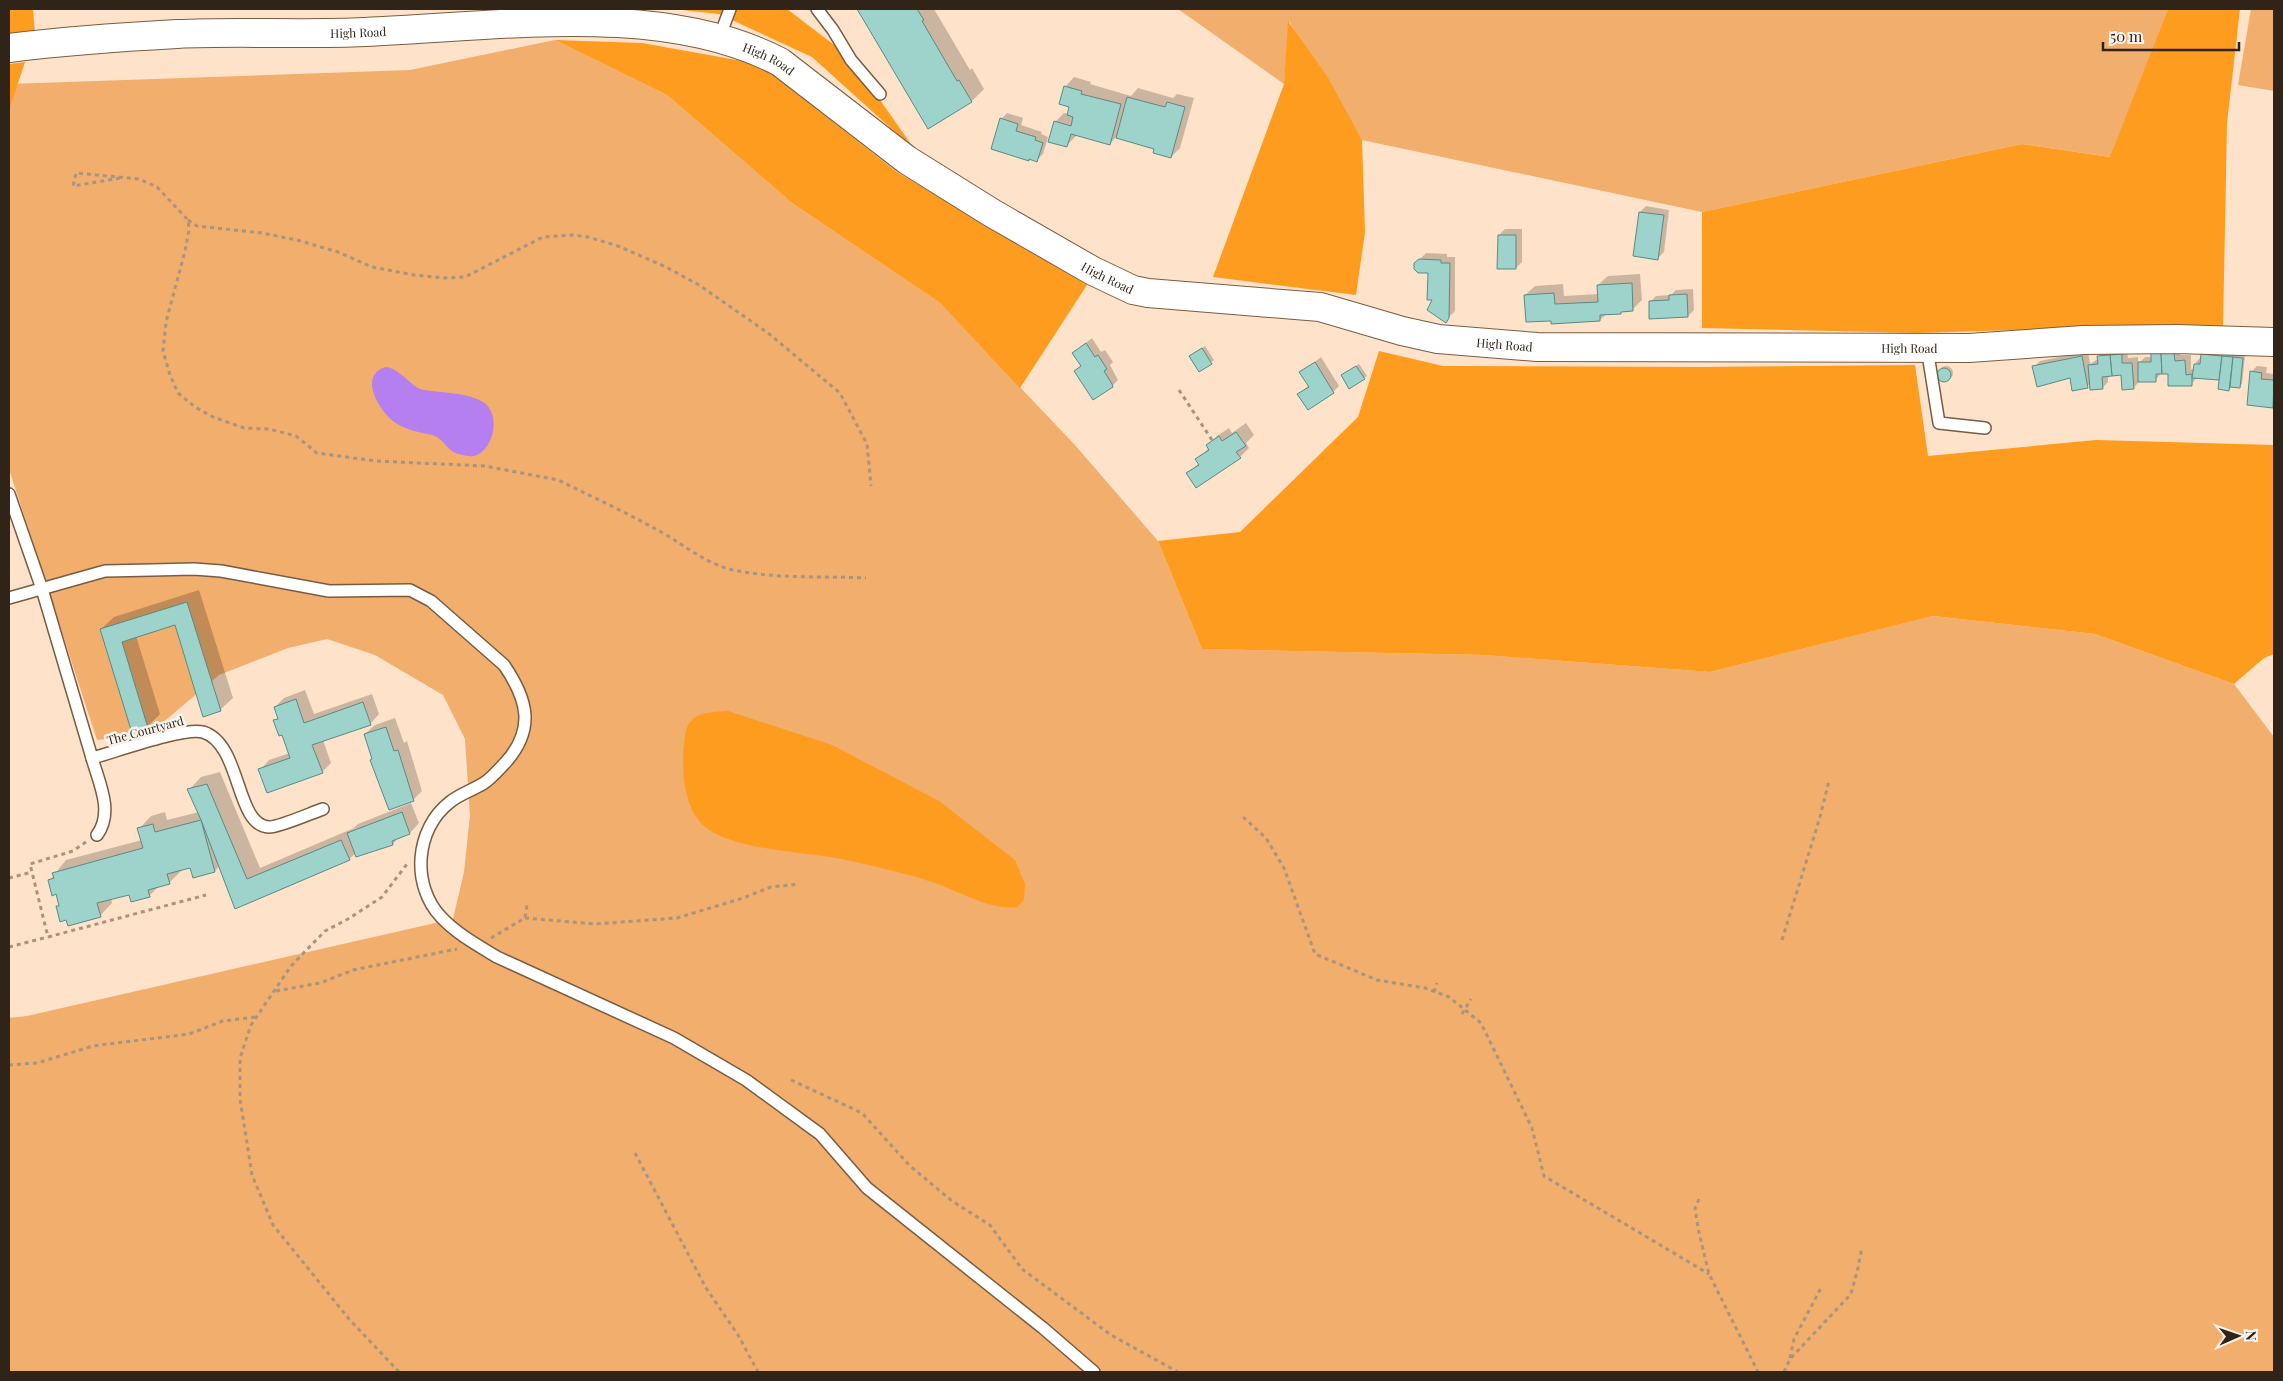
<svg xmlns="http://www.w3.org/2000/svg" width="2283" height="1381" font-family="'Playfair Display',serif">
	<style>
		.green { fill: #f1ae6c }
		.forest { fill: #fd9c1f }
		.water { fill: #b57fef }
		.shadow { fill: #0003 }
		.building { fill: #9dd3cb; stroke: #578b84 }
		.lines { fill: none; stroke-linecap: round; stroke-linejoin: round }
		.lane-casing { stroke: #795c40; stroke-width: 14 }
		.secondary-casing { stroke: #795c40; stroke-width: 30 }
		.path { stroke: #a99480; stroke-width: 3; stroke-dasharray: 4 4; stroke-linecap: butt }
		.lane { stroke: #fff; stroke-width: 11 }
		.secondary { stroke: #fff; stroke-width: 28 }
		.labels { text-anchor: middle; dominant-baseline: central; stroke-width: 5; stroke-linejoin: round; paint-order: stroke }
		.street-label { font-size: 12px; fill: #302317; stroke: #fbf4ee }
	</style>
	<rect width="100%" height="100%" fill="#fee3ca"/>
	<g class="green">
		<path d="M1178,9H2168L2111,157L2022,144L1702,212L1362,140L1289,21L1284,84Z"/>
		<path d="M2251,9H2274V91L2238,85Z"/>
		<path d="M555,40L667,95L792,203L940,303L1074,444L1158,541L1202,649L1484,655L1710,672L1933,616L2095,634L2234,684L2274,737V1372H9V1018L27,1016L453,919L464,872L470,815L465,739L443,695L375,655L327,639L288,648L219,675L148,735L97,740L9,469V84L410,70Z"/>
	</g>
	<g class="forest">
		<path d="M9,9H33L35,34L9,37Z"/>
		<path d="M673,9H787L850,57L915,150L812,57L719,14Z"/>
		<path d="M2168,9H2240L2227,123L2223,327H2117L1917,333L1702,328V212L2022,144L2110,157Z"/>
		<path d="M1288,21L1327,76L1362,140L1365,232L1356,295L1213,277L1284,84Z"/>
		<path d="M555,40L642,43L759,64L897,172L1087,285L1020,388L940,303L792,203L667,95Z"/>
		<path d="M25,62L9,110V64Z"/>
		<path d="M1379,351L1443,366L1702,367L1915,365L1928,456L2096,440L2274,445V654L2264,658L2234,684L2095,634L1933,616L1710,672L1484,655L1202,649L1158,541L1240,532L1358,417Z"/>
		<path d="M728,711L832,745L939,801L1015,860L1025,884L1024,899L1018,907C991,911 961,892 935,883C908,874 879,867 851,861C811,851 725,852 699,821C682,800 681,762 685,736C688,712 709,712 728,711Z"/>
	</g>
	<path class="water" d="M386,367C401,369 413,389 424,390C442,393 466,392 483,402C501,413 495,450 474,456C470,457 463,455 459,454C447,452 444,438 432,435C420,432 408,431 396,423C380,413 357,375 386,367Z"/>
	<g class="shadow">
		<path d="M859,9H934L970,70L972,68L984,89L972,101L928,127Z"/>
		<path d="M1074,77L1091,82L1090,84L1131,96L1138,88L1173,98L1177,94L1194,98L1180,148L1171,157L1156,148L1116,137L1110,144L1077,135L1067,145L1055,122L1064,113L1069,114L1070,106L1065,87Z"/>
		<path d="M1007,113L1023,118L1021,125L1042,132L1041,134L1048,137L1043,154L1037,160L1030,158L1028,160L1001,119Z"/>
		<path d="M1646,206L1669,210L1664,252L1658,258L1640,212Z"/>
		<path d="M1505,229H1522V262L1516,268L1499,235Z"/>
		<path d="M1426,253L1447,254V257H1455V311L1445,321L1434,298L1429,272L1415,264Z"/>
		<path d="M1640,274L1642,300L1632,310L1606,314L1600,320L1553,319L1525,295L1535,286L1563,284L1564,296L1599,294L1598,285L1608,276Z"/>
		<path d="M1693,289L1694,310L1688,316L1650,302L1656,296L1671,295L1676,290Z"/>
		<path d="M1092,338L1101,352L1105,350L1113,362L1110,365L1118,380L1112,386L1075,371L1081,365L1073,353Z"/>
		<path d="M1205,346L1214,360L1200,370L1193,354Z"/>
		<path d="M2158,348H2180V355H2191V369H2195V364L2208,348L2238,351V355L2245,356L2242,384L2240,386H2233L2229,389L2221,379L2197,377L2191,385L2169,373H2161L2155,381H2140L2134,387L2122,374L2108,375V382L2102,388L2091,383L2087,386L2071,377L2034,367L2040,361L2088,351L2090,364L2098,359L2104,351L2127,349L2128,358L2138,357V364L2145,357H2152Z"/>
		<path d="M1321,357L1339,386L1333,392L1299,394L1309,385L1301,372Z"/>
		<path d="M1359,364L1367,376L1364,378L1345,373Z"/>
		<path d="M2257,366L2267,367L2266,373L2274,374L2273,406L2251,372Z"/>
		<circle cx="1946" cy="373" r="7"/>
		<path d="M1246,423L1254,435L1246,443L1249,448L1240,457L1188,474L1199,463L1197,459L1209,448L1208,445L1217,436L1229,428L1232,433Z"/>
		<path d="M199,590L233,698L220,710L176,624L136,636L160,714L148,726L133,731L101,629L114,617Z"/>
		<path d="M305,690L314,714L372,694L379,714L370,724L323,740L331,763L322,772L260,770L269,760L290,753L283,734L275,721L279,717L275,707L284,698Z"/>
		<path d="M395,718L404,743L407,741L422,791L413,800L373,758L365,734L375,725Z"/>
		<path d="M220,772L260,868L354,828L358,824L411,803L419,823L410,833L399,837L393,844L356,853L349,859L236,907L220,865L215,871L194,876L191,867L182,870L169,883L160,885L149,896L130,893L111,898L112,903L100,916L58,907L60,904L57,893L50,880L66,860L142,840L139,829L151,816L165,812L167,820L199,812L189,790L201,777Z"/>
	</g>
	<g class="building">
		<path d="M857,9H917L924,20L922,21L957,81L959,80L972,102L928,129Z"/>
		<path d="M1064,86L1082,91L1081,94L1121,104L1110,145L1071,134L1067,147L1048,142L1054,121L1071,126L1073,117L1067,115L1069,107L1059,104Z"/>
		<path d="M1127,97L1165,107L1167,102L1185,107L1171,158L1153,153L1154,149L1116,138Z"/>
		<path d="M1000,118L1018,124L1016,131L1036,137L1035,140L1043,143L1037,162L1029,159V161L991,149Z"/>
		<path d="M1639,212L1664,215L1658,260L1633,256Z"/>
		<path d="M1498,235H1516V269H1497Z"/>
		<path d="M1419,259L1441,260V263H1450L1449,318L1446,323L1427,310L1432,300H1427L1428,273H1418L1414,269V263Z"/>
		<path d="M1632,283L1633,311L1621,312V314L1600,315V321L1551,324V321L1526,322L1524,295L1554,293L1555,304L1598,302L1597,285Z"/>
		<path d="M1687,294L1688,317L1649,319V301L1669,300V295Z"/>
		<path d="M1086,343L1095,357L1098,355L1107,369L1104,371L1112,384L1113,387L1093,400L1074,371L1081,366L1072,353Z"/>
		<path d="M1202,348L1212,364L1199,372L1189,356Z"/>
		<path d="M2151,353H2161L2162,374H2156V382H2138V362H2151Z"/>
		<path d="M2161,353H2174L2175,361L2185,360L2186,375L2192,374V386H2168V374H2162Z"/>
		<path d="M2122,354V363H2132L2134,389L2122,390L2121,375L2112,376L2110,355Z"/>
		<path d="M2201,354L2222,356L2219,380L2192,378L2194,364H2200Z"/>
		<path d="M2110,355L2112,376L2102,377L2103,389L2090,390L2088,365L2098,364L2097,356Z"/>
		<path d="M2082,356L2088,388L2072,391L2070,378L2037,387L2032,366Z"/>
		<path d="M2222,356L2233,357L2229,391L2218,389Z"/>
		<path d="M2233,357L2243,358L2240,388L2230,387Z"/>
		<path d="M1315,362L1334,393L1308,410L1297,394L1309,387L1299,372Z"/>
		<path d="M1356,366L1365,379L1349,389L1341,375Z"/>
		<circle cx="1944" cy="375" r="7"/>
		<path d="M2250,371L2262,373L2261,379L2274,380L2273,408L2247,405Z"/>
		<path d="M1236,432L1246,446L1236,452L1241,458L1196,488L1186,473L1199,465L1195,459L1209,450L1206,445L1219,436L1222,441Z"/>
		<path d="M187,602L221,711L203,717L175,625L122,642L148,728L132,733L100,629Z"/>
		<path d="M296,699L304,723L363,702L371,725L312,745L323,773L267,793L258,769L290,758L282,735L279,736L273,720L278,719L274,707Z"/>
		<path d="M386,727L394,751L398,750L414,801L389,810L370,760L372,759L364,734Z"/>
		<path d="M207,784L247,879L341,840L350,860L235,909L201,820L187,789Z"/>
		<path d="M402,812L410,834L392,841L393,845L356,857L347,833Z"/>
		<path d="M201,820L215,872L193,878L190,868L167,874L170,884L148,890L150,897L131,902L129,895L97,903L101,917L68,926L66,920L60,922L56,906H59L56,894L52,896L48,880L54,878L52,873L143,848L137,828L153,824L155,832Z"/>
	</g>
	<g class="lines">
		<defs>
			<g id="lane">
				<path d="M817,9L833,30L851,60L880,94"/>
				<path d="M721,33L730,9"/>
				<path d="M1927,348L1939,423L1985,428"/>
				<path d="M9,494L42,589L92,758C115,752 184,727 203,732C242,744 235,826 269,827C280,827 311,813 323,809"/>
				<path d="M9,598L105,571L152,570L194,569L221,571L329,591L410,590L431,601L504,665C528,700 535,729 506,762C499,769 492,778 484,783C473,790 460,794 450,802C415,829 411,885 441,917C457,934 477,945 497,957L674,1038L746,1080L820,1134L867,1188L1043,1328L1094,1372"/>
				<path d="M92,758C99,783 114,812 97,835"/>
			</g>
			<g id="secondary">
				<path id="s1" d="M9,48C64,41 121,37 177,34C239,31 302,35 365,32C497,27 661,0 780,62L907,160L992,213L1093,271L1133,290L1148,293L1320,307L1402,331L1438,339L1537,347L1969,348L2083,340L2177,339L2274,342"/>
			</g>
		</defs>
		<use href="#lane" class="lane-casing"/>
		<use href="#secondary" class="secondary-casing"/>
		<g class="path">
			<path d="M120,178L73,186L76,173L139,179L157,187L188,220L189,230L185,251L166,322L163,351L170,375L178,393L195,407L213,417L244,428L269,429L296,436L317,453L376,461L485,466L558,480C593,497 629,514 663,533C687,547 705,563 733,570C776,579 822,576 866,578"/>
			<path d="M188,220L197,226L262,233L297,240L338,252L372,267L414,275L444,278L465,277L543,237L573,235L588,237L618,246L666,267L699,285L768,333L840,393L867,444L871,486"/>
			<path d="M1179,390L1212,440"/>
			<path d="M1243,817L1266,838L1284,868L1315,954L1377,980L1425,988L1449,997L1481,1023L1532,1128L1544,1176L1709,1274"/>
			<path d="M86,842L73,851L30,864L48,937L206,895"/>
			<path d="M9,878L32,872"/>
			<path d="M525,918L595,924L677,918L743,898L771,887L799,884"/>
			<path d="M491,938L525,918L527,905"/>
			<path d="M1782,940L1820,817L1829,781"/>
			<path d="M9,947L48,937"/>
			<path d="M276,991L320,983L353,970L457,949"/>
			<path d="M1434,992L1437,983"/>
			<path d="M1462,1014L1471,999"/>
			<path d="M9,1065L37,1063L93,1046L189,1034L223,1021L256,1017"/>
			<path d="M791,1080L862,1113L910,1166L952,1201L990,1225L1022,1269L1111,1335L1178,1372"/>
			<path d="M635,1153L706,1288L738,1335L758,1372"/>
			<path d="M1699,1199L1695,1208L1698,1228L1709,1274L1758,1372"/>
			<path d="M1790,1358L1794,1339L1822,1286"/>
			<path d="M399,1372L349,1319L273,1225L252,1175L240,1099V1058L251,1025L291,966L325,931L348,919L382,897L407,864"/>
			<path d="M1784,1372L1790,1359L1851,1294L1858,1268L1862,1247"/>
		</g>
		<use href="#lane" class="lane"/>
		<use href="#secondary" class="secondary"/>
	</g>
	<g class="labels">
		<g class="street-label">
			<text stroke="none"><textPath href="#s1" startOffset="350">High Road</textPath></text>
			<text stroke="none"><textPath href="#s1" startOffset="766">High Road</textPath></text>
			<text stroke="none"><textPath href="#s1" startOffset="1171">High Road</textPath></text>
			<text stroke="none"><textPath href="#s1" startOffset="1576">High Road</textPath></text>
			<text stroke="none"><textPath href="#s1" startOffset="1981">High Road</textPath></text>
			<text transform="translate(145 730) rotate(-15)">The Courtyard</text>
		</g>
	</g>
	<rect width="2283" height="1381" fill="none" stroke="#302317" stroke-width="20"/>
	<g transform="translate(2238 1336) rotate(88)" stroke="#fbf4ee" stroke-width="4" paint-order="stroke">
	<path d="M0-4L9 19L0 12L-9 19Z" fill="#302317"/>
	<text y="-8" font-size="14" font-weight="bold" text-anchor="middle" fill="#302317">N</text>
	</g>
	<path d="M2103 42v8h136v-8" fill="none" stroke="#302317" stroke-width="2.5"/>
	<text x="2110" y="42" font-size="15" fill="#302317" stroke="#fbf4ee" stroke-width="4" paint-order="stroke">50 m</text>
</svg>
